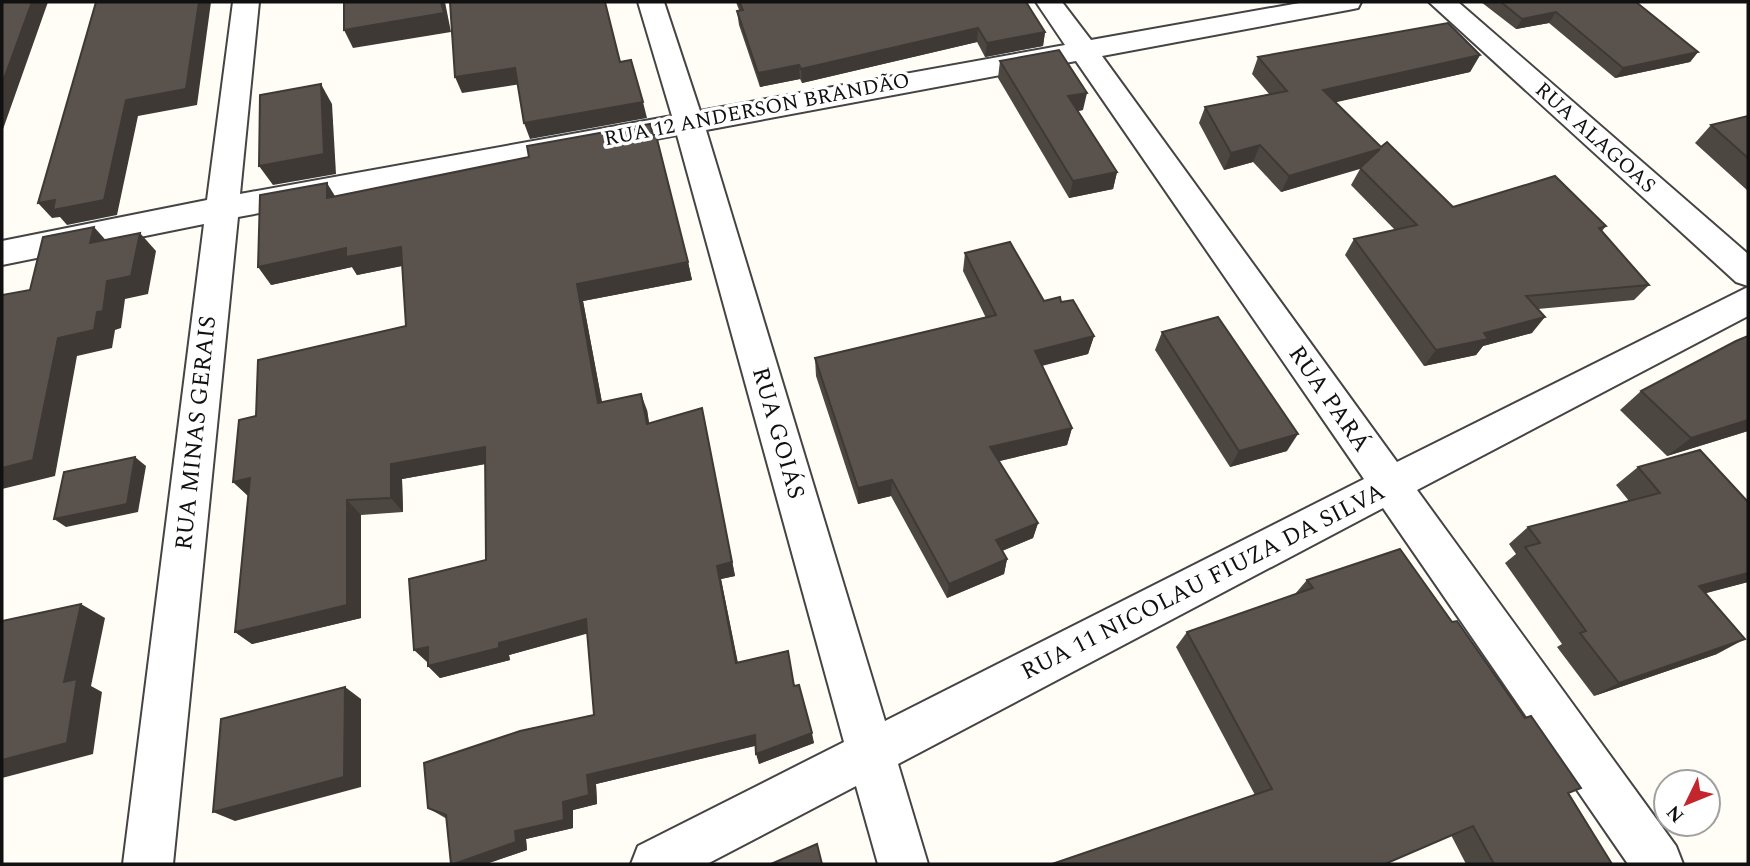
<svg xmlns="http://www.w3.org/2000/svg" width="1750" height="866" font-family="Spectral,serif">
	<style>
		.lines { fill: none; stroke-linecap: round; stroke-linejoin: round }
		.street-casing { stroke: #444; stroke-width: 4 }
		.street { fill: #fff; fill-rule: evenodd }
		.wall { fill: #4d4742 }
		.shaded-wall { fill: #3f3936 }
		.building { fill: #5a524d; stroke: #3f3936; stroke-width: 2 }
		.labels { text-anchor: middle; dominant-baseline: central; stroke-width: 7; stroke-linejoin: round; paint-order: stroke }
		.far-street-label { font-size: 21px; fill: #111; stroke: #fff }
		.street-label { font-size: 24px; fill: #111; stroke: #fff }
	</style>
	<rect width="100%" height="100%" fill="#fffdf5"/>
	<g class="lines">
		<defs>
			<g id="street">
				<path d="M233,2H259L240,194L672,116L638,2H664L700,111L1065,45L1036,2H1062L1091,40L1305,2H1361L1358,8L1348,10L1102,56L1397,462L1748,287V316L1417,490L1676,846L1683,864H1628L1383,508L898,764L928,864H878L856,786L707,864H631L638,846L844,742L677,135L238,217L173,864H123L204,224L2,265V241L207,200ZM1076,61L1364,479L885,721L706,130Z"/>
				<path d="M1429,2H1458L1748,254V286L1736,282Z"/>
			</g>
		</defs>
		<use href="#street" class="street-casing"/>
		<use href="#street" class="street"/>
	</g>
	<g class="wall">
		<path d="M736,2H1026L1045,32L1043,46L985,57L977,42L802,83L800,79L760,87L739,25L737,11L739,10Z"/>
		<path d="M1481,2H1636L1698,52L1690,62L1615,78L1549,23L1516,29Z"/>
		<path d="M1480,55L1470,72L1335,102L1381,147L1453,207L1606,226L1602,231L1649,285L1634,300L1538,309L1532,333L1483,346L1476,355L1424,366L1345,255L1354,239L1395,230L1351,185L1360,169L1281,192L1253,162L1224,170L1199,123L1205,107L1269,94L1252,74L1258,57Z"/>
		<path d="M1000,61L1083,110L1078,111L1117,172L1113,189L1069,198L998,78Z"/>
		<path d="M1748,116V191L1695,143L1711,125Z"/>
		<path d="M335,196L688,262L692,280L583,301L602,402L647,410L649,424L702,408L735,576L721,579L738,663L794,686L814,743L759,764L755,746L596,784L597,804L573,810V828L526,839L527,850L486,864H451L447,819L428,808L594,715L587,633L509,655L510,660L440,678L428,666V662H427L486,560V464L402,479L403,512L361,515V618L252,644L235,632L249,496L233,482L256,416L406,326L402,266L357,275L352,267L271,285Z"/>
		<path d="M965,253L1044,301L1061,302L1094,336L1088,354L1042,366L1072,428L1067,445L999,461L1038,523L1033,538L1002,551L1007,559L1004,574L947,598L891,496L858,504L816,376L815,358L986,318L963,271Z"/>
		<path d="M1162,332L1287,451L1230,467L1155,350Z"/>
		<path d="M1641,391L1748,431L1667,456L1620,410Z"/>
		<path d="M1638,467L1748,502V582L1705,593L1717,654L1594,696L1557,647L1562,644L1505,563L1516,554L1509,544L1528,527L1629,501L1616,485Z"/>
		<path d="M1307,580L1452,622L1525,718L1581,788L1569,793L1612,864H1466L1451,835L1255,795L1176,647L1187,632L1295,594Z"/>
	</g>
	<g class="shaded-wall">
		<path d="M32,2H48L2,132V84Z"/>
		<path d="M199,2H211L197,105L138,116L117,215L67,225L60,217L52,218L38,203L126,100Z"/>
		<path d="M441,2H445L451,32L353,48L344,30Z"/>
		<path d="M1556,12L1549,23L1516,29L1522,19Z"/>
		<path d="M978,28L977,42L802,83L801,69Z"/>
		<path d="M1045,32L1043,46L985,57L987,43Z"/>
		<path d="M1698,52L1690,62L1615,78L1623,68Z"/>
		<path d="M1480,55L1470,72L1315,107L1323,90Z"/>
		<path d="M799,65L800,79L760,87L758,73Z"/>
		<path d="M515,68L521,84L462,93L455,77Z"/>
		<path d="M321,84L332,104L336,174L273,185L259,166Z"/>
		<path d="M1087,93L1083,110L1065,113L1068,96Z"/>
		<path d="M643,102L647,118L530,139L524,123Z"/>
		<path d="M1260,145L1253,162L1224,170L1231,153Z"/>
		<path d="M1380,149L1371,165L1281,192L1289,176Z"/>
		<path d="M1117,172L1113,189L1069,198L1073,181Z"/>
		<path d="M327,183L338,201L327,198Z"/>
		<path d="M94,227L111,246L90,243Z"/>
		<path d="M140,233L156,251L148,294L125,299L121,328L115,330L112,348L77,356L55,476L2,489V468L58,338L97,312L107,281Z"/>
		<path d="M401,247L411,264L357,275L352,267L271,285L258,267L346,248Z"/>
		<path d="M688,262L692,280L583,301L605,419L598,403L577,284Z"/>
		<path d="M1545,317L1532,333L1483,346L1476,355L1424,366L1436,350L1484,333Z"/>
		<path d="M1094,336L1088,354L1031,368L1035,351Z"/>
		<path d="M641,394L647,410L652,440L647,424Z"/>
		<path d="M702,408L735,576L721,579L740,675L736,663L717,566Z"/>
		<path d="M1748,420V431L1667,456L1691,438Z"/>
		<path d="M1072,428L1067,445L987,464L990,447Z"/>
		<path d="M1298,434L1287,451L1230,467L1239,451Z"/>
		<path d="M485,447L495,462L402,479L403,512L391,498V464Z"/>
		<path d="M135,457L146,466L138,512L66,527L54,519Z"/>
		<path d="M250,478L249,497L233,482Z"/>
		<path d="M892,480L891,496L858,504V488Z"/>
		<path d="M347,500L361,515V618L252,644L235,632Z"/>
		<path d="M1038,523L1033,538L992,555L996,540Z"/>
		<path d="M1007,559L1004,574L947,598L949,584Z"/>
		<path d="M1748,573V582L1673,602L1699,586Z"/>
		<path d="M81,604L105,618L91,686L102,692L93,754L2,778V760L64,682Z"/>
		<path d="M586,619L593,632L509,655L510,660L440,678L428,666L499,643Z"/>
		<path d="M1745,639L1717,654L1594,696L1619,683Z"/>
		<path d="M428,647L440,659L427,662L414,650Z"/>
		<path d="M345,687L361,699V787L235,821L213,812Z"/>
		<path d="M812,733L814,743L759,764L756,754Z"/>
		<path d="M755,735L758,745L596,784L597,804L573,810V828L526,839L527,850L486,864H454L515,831L563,802L587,775Z"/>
	</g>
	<g class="building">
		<path d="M2,2H32L2,84Z"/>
		<path d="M96,2H199L186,89L126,100L104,200L53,210L55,200L38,203Z"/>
		<path d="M344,2H441L444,13L344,30Z"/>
		<path d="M450,2H605L620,62L631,60L643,102L524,123L515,68L455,77Z"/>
		<path d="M739,2H1026L1045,32L987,43L978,28L801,69L799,65L758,73L737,11L743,10Z"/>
		<path d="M1501,2H1636L1698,52L1623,68L1556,12L1522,19Z"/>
		<path d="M1448,23L1480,55L1323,90L1381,147L1387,142L1453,207L1555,176L1606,226L1599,228L1649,285L1526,296L1545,317L1484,333L1488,339L1436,350L1354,239L1417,225L1360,168L1380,149L1289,176L1260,145L1231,153L1205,107L1287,91L1258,57Z"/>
		<path d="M1059,50L1087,93L1068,96L1117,172L1073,181L1000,61Z"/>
		<path d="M321,84L324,154L259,166L260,95Z"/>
		<path d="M1748,116V158L1711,125Z"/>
		<path d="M650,124L653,135H656L688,262L577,284L598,403L641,394L647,424L702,408L732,562L717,566L736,663L788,651L794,686L799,685L812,733L756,754L755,735L587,775L589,795L563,802L564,820L515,831L516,842L454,864H451L446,815L428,808L424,763L520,731L594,715L586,619L499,643V648L428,666V647L414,650L409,579L486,560L485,447L391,464V498L347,500V605L235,632L250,478L233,482L239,420L256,416L258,360L406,326L401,247L346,257V248L258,267L260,195L327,183V198L529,157L527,146Z"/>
		<path d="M94,227L90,243L140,233L131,276L107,281L103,311L97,312L94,330L58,338L33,460L2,468V295L30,290L43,237Z"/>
		<path d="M1010,242L1044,301L1060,297L1061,302L1073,300L1094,336L1035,351L1072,428L990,447L1038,523L996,540L1007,559L949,584L892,480L858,488L815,358L996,315L965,253Z"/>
		<path d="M1218,317L1298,434L1239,451L1162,332Z"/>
		<path d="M1748,336V420L1691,438L1641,391L1736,341Z"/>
		<path d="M1700,450L1748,502V573L1699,586L1745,639L1619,683L1580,633L1586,631L1525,547L1540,543L1528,527L1660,493L1638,467Z"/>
		<path d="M135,457L127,504L54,519L64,472Z"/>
		<path d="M1400,549L1452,622L1457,621L1525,718L1531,716L1581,788L1568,793L1612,864H1494L1473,826L1385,864H1052L1272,789L1187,632L1313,588L1307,580Z"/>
		<path d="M81,604L64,682L77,679L67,743L2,760V621Z"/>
		<path d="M345,687L344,777L213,812L221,719Z"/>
		<path d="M817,844L822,864H771Z"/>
	</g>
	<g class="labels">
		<g class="far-street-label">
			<text transform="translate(757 110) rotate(-11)">RUA 12 ANDERSON BRANDÃO</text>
			<text transform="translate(1595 138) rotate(42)">RUA ALAGOAS</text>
		</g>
		<g class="street-label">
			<text transform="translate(1329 399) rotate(55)">RUA PARÁ</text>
			<text transform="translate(196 433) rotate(-84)">RUA MINAS GERAIS</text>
			<text transform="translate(778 433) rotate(74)">RUA GOIÁS</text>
			<text transform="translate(1203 582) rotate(-27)">RUA 11 NICOLAU FIUZA DA SILVA</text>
		</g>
	</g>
	<rect width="1750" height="866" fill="none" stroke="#111111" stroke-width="7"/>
	<g transform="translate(1687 803) rotate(227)"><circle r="33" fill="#ffffff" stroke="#a0a0a0" stroke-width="2"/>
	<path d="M0-5L12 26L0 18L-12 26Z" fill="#c4262e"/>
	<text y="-10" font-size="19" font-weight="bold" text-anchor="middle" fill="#111111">N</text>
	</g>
</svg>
